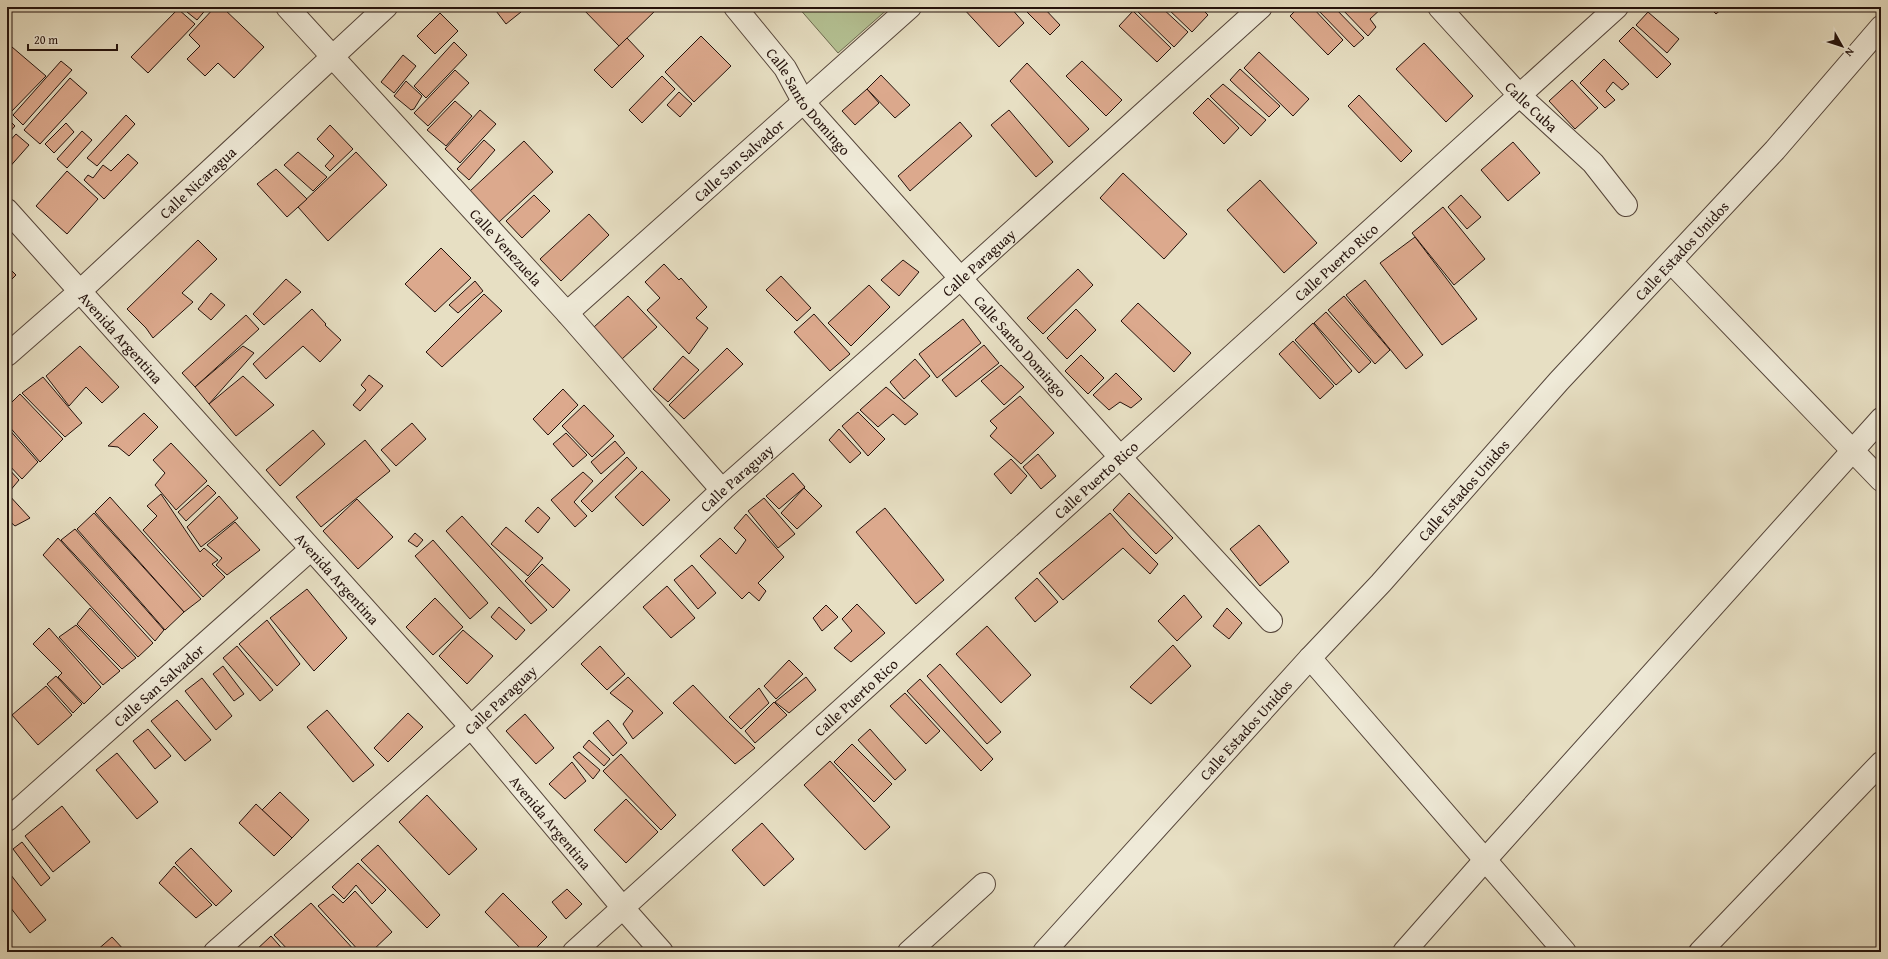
<svg xmlns="http://www.w3.org/2000/svg" width="1888" height="959" font-family="'Gentium Book Plus',serif">
	<style>
		.green { fill: #b5c294; stroke: #6c6a50 }
		.building { fill: #dca98d; stroke: #24120c }
		.lines { fill: none; stroke-linecap: round; stroke-linejoin: round }
		.minor-casing { stroke: #55453a; stroke-width: 24 }
		.minor { stroke: #efead8; stroke-width: 22 }
		.labels { text-anchor: middle; dominant-baseline: central; stroke-width: 3.5; stroke-linejoin: round; paint-order: stroke }
		.street-label { font-size: 15px; fill: #24120c; stroke: #efead8 }
	</style>
	<rect width="100%" height="100%" fill="#e7dfc3"/>
	<filter id="stains"><feTurbulence type="fractalNoise" baseFrequency=".005" numOctaves="4"/><feColorMatrix values="0 0 0 0 .2 0 0 0 0 .09 0 0 0 0 .02 0 0 0 .5 -.17"/></filter>
	<radialGradient id="worn" r=".72"><stop offset=".6" stop-color="#630" stop-opacity="0"/><stop offset="1" stop-color="#630" stop-opacity=".3"/></radialGradient>
	<path class="green" d="M798,7H890L838,53Z"/>
	<g class="building">
		<path d="M192,7H208L197,20L187,12Z"/>
		<path d="M215,7H222L264,47L234,78L218,63L205,76L187,59L200,46L189,35Z"/>
		<path d="M493,7H517L521,12L506,24Z"/>
		<path d="M581,7H659L619,46Z"/>
		<path d="M962,7H1010L1024,23L999,47Z"/>
		<path d="M1022,7H1043L1060,25L1050,35Z"/>
		<path d="M1133,7H1161L1188,32L1174,47Z"/>
		<path d="M1166,7H1200L1208,15L1192,32Z"/>
		<path d="M1299,7H1312L1343,40L1328,55L1290,16Z"/>
		<path d="M1315,7H1334L1364,38L1354,47Z"/>
		<path d="M1340,7H1383L1370,19L1376,27L1368,36Z"/>
		<path d="M1709,7H1724L1716,14Z"/>
		<path d="M178,9L195,24L148,73L131,57Z"/>
		<path d="M1133,11L1171,48L1157,62L1119,26Z"/>
		<path d="M1648,12L1679,39L1667,53L1636,25Z"/>
		<path d="M440,13L458,31L435,54L417,36Z"/>
		<path d="M1633,27L1671,64L1657,78L1619,41Z"/>
		<path d="M701,36L731,66L694,102L665,72Z"/>
		<path d="M627,38L644,56L612,88L594,70Z"/>
		<path d="M454,42L467,55L426,98L414,86Z"/>
		<path d="M1424,43L1473,96L1446,122L1396,69Z"/>
		<path d="M12,47L46,76L10,113L7,110V52Z"/>
		<path d="M1259,52L1309,99L1293,116L1244,68Z"/>
		<path d="M403,55L416,66L394,93L381,82Z"/>
		<path d="M1604,59L1629,84L1622,90L1613,82L1606,91L1615,100L1605,108L1580,83Z"/>
		<path d="M61,61L72,70L23,125L13,115Z"/>
		<path d="M1082,61L1122,100L1106,116L1066,76Z"/>
		<path d="M1027,63L1089,129L1069,147L1010,81Z"/>
		<path d="M1240,69L1280,106L1269,117L1230,80Z"/>
		<path d="M455,70L469,83L428,126L414,113Z"/>
		<path d="M881,75L910,105L895,118L867,89Z"/>
		<path d="M662,76L675,89L642,123L629,110Z"/>
		<path d="M70,78L87,93L40,144L24,130Z"/>
		<path d="M1572,80L1598,108L1575,129L1549,101Z"/>
		<path d="M406,81L422,96L414,109L411,110L394,96Z"/>
		<path d="M1223,84L1266,120L1251,136L1210,96Z"/>
		<path d="M867,89L879,103L855,125L842,111Z"/>
		<path d="M679,92L692,104L680,117L667,105Z"/>
		<path d="M1359,95L1412,151L1401,162L1348,106Z"/>
		<path d="M1208,98L1239,128L1224,144L1193,113Z"/>
		<path d="M455,101L472,116L446,146L427,130Z"/>
		<path d="M480,110L496,124L460,163L445,149Z"/>
		<path d="M1009,110L1053,162L1036,177L991,125Z"/>
		<path d="M126,115L135,124L97,166L87,158Z"/>
		<path d="M7,118L15,126L7,135Z"/>
		<path d="M960,122L972,136L910,191L898,176Z"/>
		<path d="M66,123L74,132L54,153L45,144Z"/>
		<path d="M330,125L353,149L330,171L325,166L334,156L317,139Z"/>
		<path d="M82,131L92,140L67,168L57,159Z"/>
		<path d="M16,134L29,145L7,170V144Z"/>
		<path d="M484,140L495,150L469,180L457,169Z"/>
		<path d="M524,141L553,172L499,222L470,191Z"/>
		<path d="M1513,142L1540,173L1508,201L1481,170Z"/>
		<path d="M298,152L327,177L313,191L284,165Z"/>
		<path d="M356,152L387,185L328,241L298,207Z"/>
		<path d="M128,154L138,163L104,199L84,180L88,175L93,178L103,165L111,171Z"/>
		<path d="M276,169L307,199L287,217L257,184Z"/>
		<path d="M67,171L98,199L67,234L36,206Z"/>
		<path d="M1123,173L1187,234L1164,259L1100,198Z"/>
		<path d="M1260,180L1317,243L1284,273L1227,210Z"/>
		<path d="M534,195L550,211L522,238L506,221Z"/>
		<path d="M1461,195L1481,217L1467,229L1448,207Z"/>
		<path d="M1443,207L1485,259L1454,285L1412,233Z"/>
		<path d="M589,214L609,235L561,281L540,259Z"/>
		<path d="M1415,237L1477,319L1442,345L1380,263Z"/>
		<path d="M198,240L217,259L182,293L193,302L153,338L146,328L127,309Z"/>
		<path d="M441,248L471,278L435,312L405,284Z"/>
		<path d="M903,260L919,272L899,296L881,280Z"/>
		<path d="M664,264L679,280L681,278L707,307L696,318L708,328L689,354L647,310L660,298L645,282Z"/>
		<path d="M7,266L16,275L7,284Z"/>
		<path d="M1078,269L1093,285L1043,334L1027,318Z"/>
		<path d="M781,276L811,308L797,321L766,290Z"/>
		<path d="M286,279L301,292L264,325L253,314Z"/>
		<path d="M1365,280L1423,355L1406,369L1346,295Z"/>
		<path d="M475,281L483,291L458,313L449,305Z"/>
		<path d="M869,285L890,307L851,346L828,323Z"/>
		<path d="M211,293L225,305L211,320L198,309Z"/>
		<path d="M484,294L502,311L442,367L426,352Z"/>
		<path d="M628,296L657,327L622,359L594,327Z"/>
		<path d="M1344,296L1390,350L1375,364L1328,310Z"/>
		<path d="M1138,303L1191,353L1174,372L1121,321Z"/>
		<path d="M312,309L326,324L325,325L341,340L320,362L303,346L266,379L253,364Z"/>
		<path d="M1076,309L1096,330L1067,359L1047,338Z"/>
		<path d="M1326,312L1371,362L1359,373L1314,323Z"/>
		<path d="M814,314L850,354L830,371L794,332Z"/>
		<path d="M246,315L259,329L195,387L182,373Z"/>
		<path d="M963,319L981,343L937,378L919,354Z"/>
		<path d="M1313,323L1352,371L1336,385L1295,340Z"/>
		<path d="M1293,341L1334,386L1320,399L1279,354Z"/>
		<path d="M984,345L999,363L956,397L942,380Z"/>
		<path d="M80,346L119,387L102,403L86,387L69,406L46,376Z"/>
		<path d="M243,346L254,353L209,404L195,387Z"/>
		<path d="M727,348L743,364L684,419L669,405Z"/>
		<path d="M1081,355L1104,378L1088,394L1065,371Z"/>
		<path d="M683,356L699,370L668,402L653,389Z"/>
		<path d="M915,359L930,376L904,399L890,382Z"/>
		<path d="M1001,365L1024,387L1004,405L981,381Z"/>
		<path d="M1116,373L1142,399L1131,408L1120,402L1109,410L1093,395Z"/>
		<path d="M369,375L383,386L360,411L353,405L366,390L361,385Z"/>
		<path d="M243,376L274,405L236,436L209,404Z"/>
		<path d="M43,377L82,423L65,437L22,393Z"/>
		<path d="M886,387L918,414L905,425L893,414L878,427L860,410Z"/>
		<path d="M563,389L578,405L548,435L533,419Z"/>
		<path d="M20,394L63,439L40,462L7,424V407Z"/>
		<path d="M1020,396L1054,433L1021,464L990,436L997,428L990,421Z"/>
		<path d="M584,405L614,436L592,457L562,426Z"/>
		<path d="M858,412L885,439L868,456L842,426Z"/>
		<path d="M144,413L158,427L129,456L118,447L108,446Z"/>
		<path d="M412,423L426,439L396,466L381,450Z"/>
		<path d="M7,427L38,462L22,479L7,463Z"/>
		<path d="M839,429L861,453L850,463L829,440Z"/>
		<path d="M313,430L325,444L280,486L266,470Z"/>
		<path d="M566,433L587,455L573,467L553,444Z"/>
		<path d="M365,440L390,471L321,527L296,497Z"/>
		<path d="M615,441L625,453L601,474L591,462Z"/>
		<path d="M171,443L207,481L176,510L155,485L165,473L153,460Z"/>
		<path d="M1038,454L1056,476L1041,489L1023,467Z"/>
		<path d="M627,457L637,468L592,512L581,501Z"/>
		<path d="M1011,459L1027,476L1011,494L994,474Z"/>
		<path d="M7,467L19,480L9,492L7,490Z"/>
		<path d="M642,471L670,500L643,526L615,497Z"/>
		<path d="M583,472L593,481L574,502L587,516L575,527L551,500Z"/>
		<path d="M793,473L805,487L779,509L766,496Z"/>
		<path d="M208,485L216,493L186,521L178,512Z"/>
		<path d="M804,488L822,506L797,529L781,513Z"/>
		<path d="M7,493L30,518L15,526L7,519Z"/>
		<path d="M1129,493L1173,538L1156,554L1113,510Z"/>
		<path d="M161,494L200,552L204,548L218,560L212,564L225,577L203,597L143,530L157,516L147,506Z"/>
		<path d="M219,496L238,518L201,547L187,527Z"/>
		<path d="M110,497L201,599L184,612L95,512Z"/>
		<path d="M764,498L795,534L778,548L748,511Z"/>
		<path d="M357,499L393,537L358,569L323,531Z"/>
		<path d="M538,507L550,518L538,533L525,521Z"/>
		<path d="M885,508L944,580L916,604L856,532Z"/>
		<path d="M94,513L184,612L165,630L77,529Z"/>
		<path d="M1110,513L1131,537L1158,564L1150,574L1123,548L1063,600L1039,573Z"/>
		<path d="M746,514L784,557L758,583L766,591L759,601L749,592L742,599L700,556L720,538L736,554L746,540L734,528Z"/>
		<path d="M462,516L547,610L531,624L446,531Z"/>
		<path d="M235,522L260,550L227,575L216,565L222,558L207,545Z"/>
		<path d="M1259,525L1289,562L1260,586L1230,549Z"/>
		<path d="M506,527L543,558L528,576L491,544Z"/>
		<path d="M75,529L164,630L155,641L61,540Z"/>
		<path d="M415,533L423,540L417,547L408,541Z"/>
		<path d="M58,538L153,643L138,657L43,555Z"/>
		<path d="M433,540L488,603L470,619L415,556Z"/>
		<path d="M542,564L570,590L553,608L525,581Z"/>
		<path d="M692,565L716,593L698,609L674,580Z"/>
		<path d="M1037,578L1058,602L1035,622L1015,598Z"/>
		<path d="M667,586L695,618L671,638L643,607Z"/>
		<path d="M307,589L347,638L314,671L270,618Z"/>
		<path d="M1184,595L1202,617L1177,641L1158,621Z"/>
		<path d="M435,598L463,627L433,655L406,627Z"/>
		<path d="M857,604L885,633L851,662L834,648L852,631L842,619Z"/>
		<path d="M826,605L838,617L822,631L813,618Z"/>
		<path d="M499,607L525,630L516,640L491,617Z"/>
		<path d="M90,608L136,658L122,669L77,624Z"/>
		<path d="M1227,608L1242,623L1229,639L1213,626Z"/>
		<path d="M267,620L300,664L277,686L239,644Z"/>
		<path d="M76,625L120,671L103,685L59,637Z"/>
		<path d="M987,626L1031,675L1001,703L956,654Z"/>
		<path d="M49,628L101,687L84,704L58,677L62,673L33,644Z"/>
		<path d="M463,630L493,656L467,684L439,656Z"/>
		<path d="M1173,645L1191,666L1151,704L1130,687Z"/>
		<path d="M237,646L273,690L260,701L223,658Z"/>
		<path d="M600,646L625,674L607,690L581,664Z"/>
		<path d="M789,660L803,674L776,699L764,686Z"/>
		<path d="M940,664L1001,732L987,744L927,676Z"/>
		<path d="M223,666L244,694L234,701L213,674Z"/>
		<path d="M56,676L82,704L73,713L47,684Z"/>
		<path d="M628,677L663,713L633,739L623,724L633,711L610,693Z"/>
		<path d="M806,677L816,690L789,713L775,702Z"/>
		<path d="M202,678L232,716L216,730L185,691Z"/>
		<path d="M920,679L993,759L981,771L907,691Z"/>
		<path d="M693,685L726,720L755,748L735,764L673,703Z"/>
		<path d="M46,686L72,715L38,745L12,715Z"/>
		<path d="M759,688L769,703L741,729L729,717Z"/>
		<path d="M905,693L940,731L926,744L890,706Z"/>
		<path d="M177,700L211,740L185,761L151,721Z"/>
		<path d="M774,702L787,715L755,743L745,731Z"/>
		<path d="M327,710L374,765L353,782L307,727Z"/>
		<path d="M408,713L423,727L388,762L374,748Z"/>
		<path d="M525,714L554,748L536,764L506,731Z"/>
		<path d="M608,720L627,743L613,756L593,733Z"/>
		<path d="M148,729L171,756L155,769L133,741Z"/>
		<path d="M870,729L906,770L895,780L858,740Z"/>
		<path d="M589,740L610,759L604,766L583,747Z"/>
		<path d="M852,744L892,784L874,802L834,762Z"/>
		<path d="M579,752L600,770L593,779L573,757Z"/>
		<path d="M117,753L158,802L137,819L96,770Z"/>
		<path d="M621,754L676,815L661,830L603,771Z"/>
		<path d="M830,761L890,827L865,850L804,785Z"/>
		<path d="M572,762L586,781L565,799L549,784Z"/>
		<path d="M280,792L309,820L292,838L262,810Z"/>
		<path d="M427,795L477,849L449,875L399,822Z"/>
		<path d="M626,799L658,832L626,863L594,830Z"/>
		<path d="M256,804L292,838L274,856L239,823Z"/>
		<path d="M62,806L90,842L53,872L25,836Z"/>
		<path d="M762,823L794,859L764,886L732,850Z"/>
		<path d="M22,842L50,878L41,886L13,849Z"/>
		<path d="M378,845L440,915L427,928L361,860Z"/>
		<path d="M191,848L232,891L216,906L175,863Z"/>
		<path d="M358,863L386,890L372,904L356,885L344,899L332,887Z"/>
		<path d="M174,866L212,905L196,918L159,883Z"/>
		<path d="M7,870L46,920L30,933L7,903Z"/>
		<path d="M567,889L582,904L566,919L552,902Z"/>
		<path d="M355,891L392,932L371,952H360L318,906L333,894L343,903Z"/>
		<path d="M503,893L547,937L532,952H524L485,912Z"/>
		<path d="M311,903L356,952H290L274,935Z"/>
		<path d="M271,936L285,952H254Z"/>
		<path d="M112,937L126,952H95Z"/>
	</g>
	<g class="lines">
		<defs>
			<g id="minor">
				<path id="s1" d="M287,7L567,313L722,490"/>
				<path id="s2" d="M735,7L785,68L804,103L1121,458L1271,621"/>
				<path id="s3" d="M1439,7L1519,95L1593,163L1626,205"/>
				<path id="s4" d="M7,210L471,727L623,908L662,952"/>
				<path d="M1671,262L1881,480"/>
				<path id="s5" d="M567,313L910,7"/>
				<path id="s6" d="M7,355L79,292L386,7"/>
				<path d="M1310,658L1565,952"/>
				<path id="s7" d="M7,820L310,550"/>
				<path id="s8" d="M215,952L471,727L722,490L962,277L1261,7"/>
				<path id="s9" d="M574,952L1617,7"/>
				<path d="M909,952L984,884"/>
				<path id="s10" d="M1044,952L1310,658L1381,583L1559,381L1775,150L1881,27"/>
				<path d="M1404,952L1485,860L1881,419"/>
				<path d="M1700,952L1881,763"/>
			</g>
		</defs>
		<use href="#minor" class="minor-casing"/>
		<use href="#minor" class="minor"/>
	</g>
	<g class="labels">
		<g class="street-label">
			<text stroke="none"><textPath href="#s2" startOffset="120">Calle Santo Domingo</textPath></text>
			<text stroke="none"><textPath href="#s3" startOffset="136">Calle Cuba</textPath></text>
			<text stroke="none"><textPath href="#s5" startOffset="230">Calle San Salvador</textPath></text>
			<text stroke="none"><textPath href="#s6" startOffset="257">Calle Nicaragua</textPath></text>
			<text stroke="none"><textPath href="#s1" startOffset="325">Calle Venezuela</textPath></text>
			<text stroke="none"><textPath href="#s10" startOffset="948">Calle Estados Unidos</textPath></text>
			<text stroke="none"><textPath href="#s8" startOffset="1029">Calle Paraguay</textPath></text>
			<text stroke="none"><textPath href="#s9" startOffset="1028">Calle Puerto Rico</textPath></text>
			<text stroke="none"><textPath href="#s4" startOffset="171">Avenida Argentina</textPath></text>
			<text stroke="none"><textPath href="#s2" startOffset="444">Calle Santo Domingo</textPath></text>
			<text stroke="none"><textPath href="#s8" startOffset="705">Calle Paraguay</textPath></text>
			<text stroke="none"><textPath href="#s9" startOffset="704">Calle Puerto Rico</textPath></text>
			<text stroke="none"><textPath href="#s10" startOffset="624">Calle Estados Unidos</textPath></text>
			<text stroke="none"><textPath href="#s4" startOffset="495">Avenida Argentina</textPath></text>
			<text stroke="none"><textPath href="#s7" startOffset="203">Calle San Salvador</textPath></text>
			<text stroke="none"><textPath href="#s9" startOffset="380">Calle Puerto Rico</textPath></text>
			<text stroke="none"><textPath href="#s8" startOffset="381">Calle Paraguay</textPath></text>
			<text stroke="none"><textPath href="#s10" startOffset="300">Calle Estados Unidos</textPath></text>
			<text stroke="none"><textPath href="#s4" startOffset="819">Avenida Argentina</textPath></text>
		</g>
	</g>
	<rect width="1888" height="959" fill="none" stroke="#e7dfc3" stroke-width="24"/>
	<rect x="8" y="8" width="1872" height="943" fill="none" stroke="#24120c" stroke-width="2"/>
	<rect x="12" y="12" width="1864" height="935" fill="none" stroke="#24120c"/>
	<g transform="translate(1842 46) rotate(129)" stroke="#efead8" stroke-width="3" paint-order="stroke">
	<path d="M0-3L7 15L0 10L-7 15Z" fill="#24120c"/>
	<text y="-6" font-size="11" font-weight="bold" text-anchor="middle" fill="#24120c">N</text>
	</g>
	<path d="M28 44v6h89v-6" fill="none" stroke="#24120c" stroke-width="2"/>
	<text x="34" y="44" font-size="12" fill="#24120c" stroke="#efead8" stroke-width="3" paint-order="stroke">20 m</text>
	<rect width="100%" height="100%" filter="url(#stains)"/>
	<rect width="100%" height="100%" fill="url(#worn)"/>
</svg>
